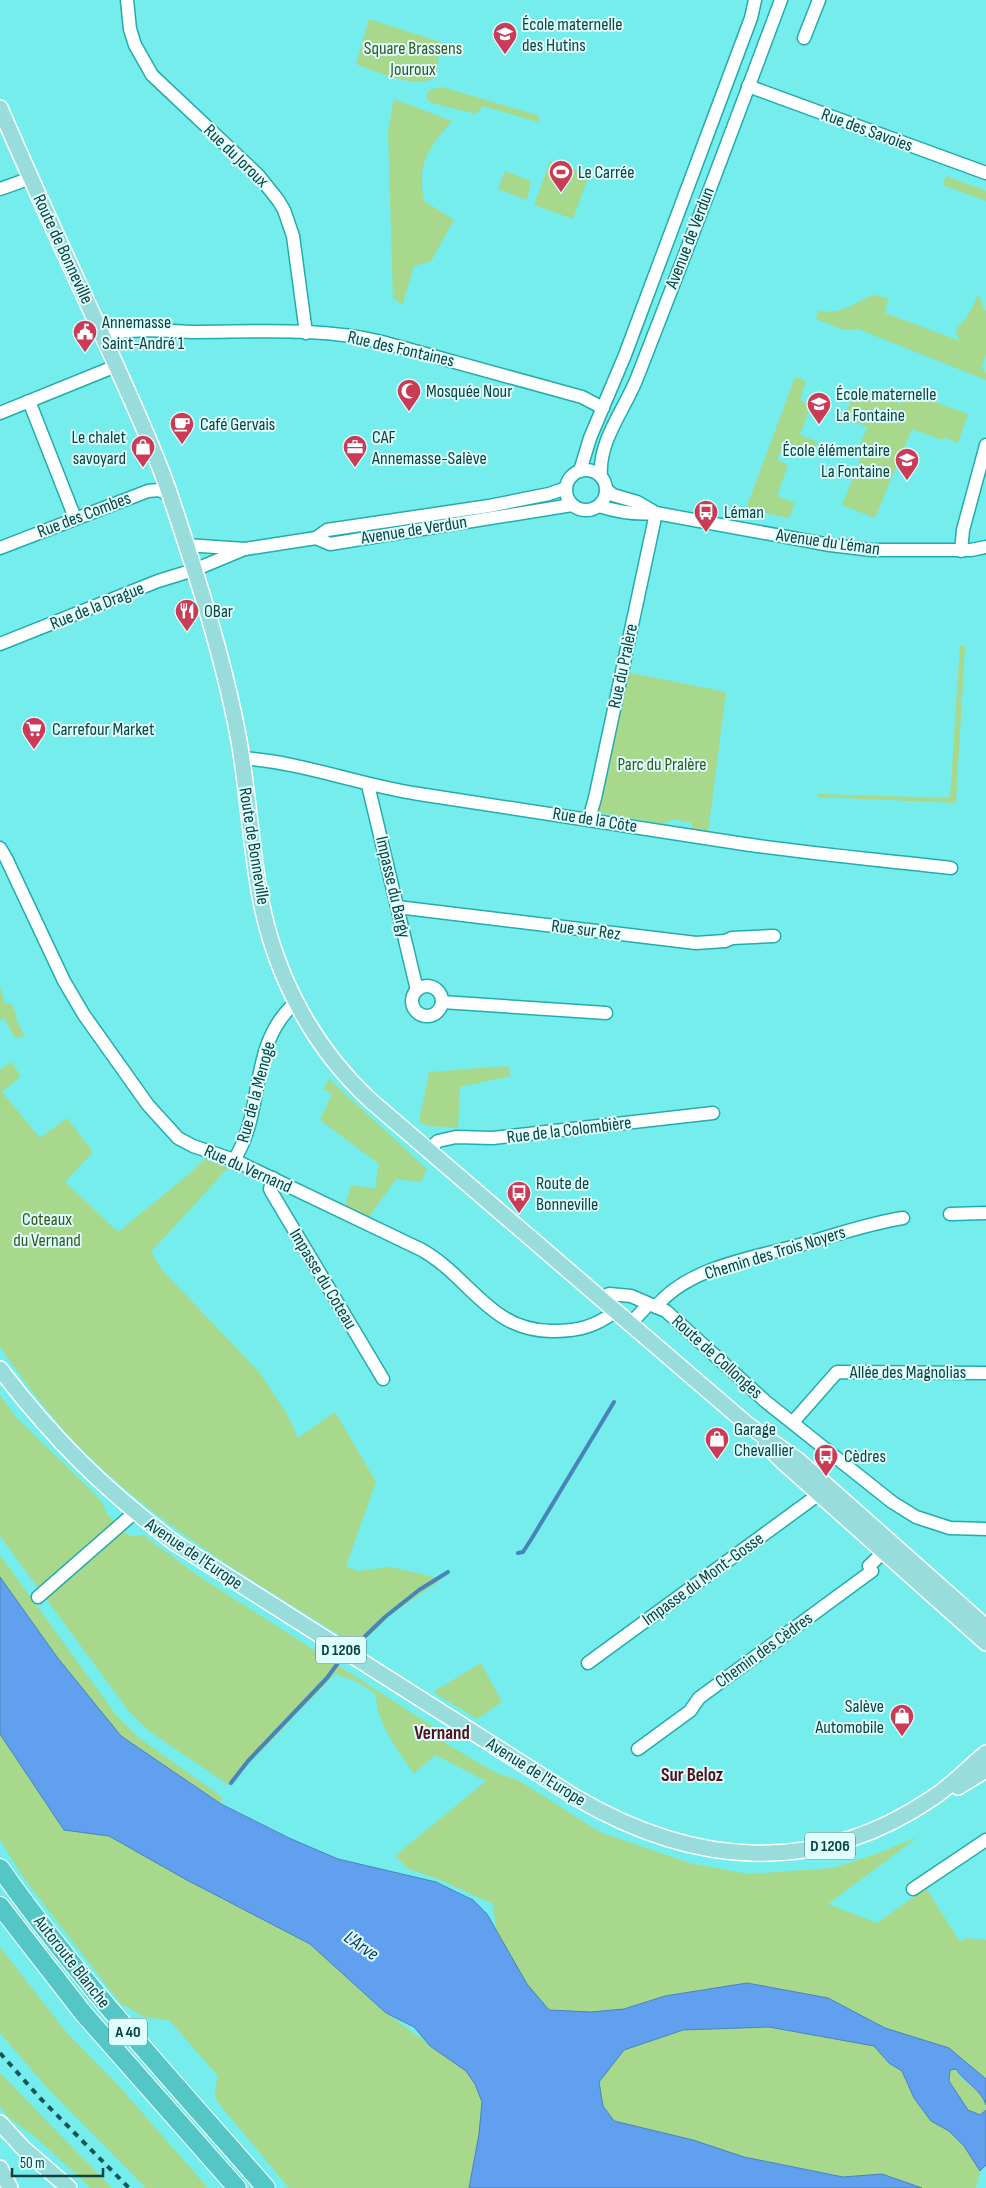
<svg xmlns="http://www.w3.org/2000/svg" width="986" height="2188" font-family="'Sofia Sans Condensed',sans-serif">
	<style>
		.green { fill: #a7d88c }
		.water { fill: #61a0ef; stroke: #4784bb }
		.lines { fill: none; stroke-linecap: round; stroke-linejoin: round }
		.stream { stroke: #4784bb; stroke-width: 4 }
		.minor-casing { stroke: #23acac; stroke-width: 15 }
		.major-casing { stroke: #fff; stroke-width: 18 }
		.highway-casing { stroke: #fff; stroke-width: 20 }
		.minor { stroke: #fff; stroke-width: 12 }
		.major { stroke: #98dddc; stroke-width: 15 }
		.highway { stroke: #54c6c5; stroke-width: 18 }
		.rail { stroke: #165555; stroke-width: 4; stroke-dasharray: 6 6; stroke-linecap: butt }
		.labels { text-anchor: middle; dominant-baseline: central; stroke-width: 4; stroke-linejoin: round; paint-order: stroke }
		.shield { fill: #dffffe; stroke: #4a7b7a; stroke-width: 1 }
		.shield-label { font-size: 16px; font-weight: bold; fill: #0a4242 }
		.poi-label { font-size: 18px; fill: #0a4242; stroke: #dffffe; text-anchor: start }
		.park-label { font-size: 18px; fill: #33571b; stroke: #dffffe }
		.street-label { font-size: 18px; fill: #0a4242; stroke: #dffffe }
		.neighbourhood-label { font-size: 19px; font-weight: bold; fill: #55101d; stroke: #dffffe }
		.water-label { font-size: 19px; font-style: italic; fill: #0a3668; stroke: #dffffe }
	</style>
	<rect width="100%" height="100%" fill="#74edec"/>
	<g class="green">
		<path d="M369,19L441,42L436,76C420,92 375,71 356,64Z"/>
		<path d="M442,87L540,116L538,122L483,106L476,114L431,103L426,96L429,90Z"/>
		<path d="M394,99L452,121C428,149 417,162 424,201L454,220L431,261L414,266L403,304L393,299L388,131Z"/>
		<path d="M550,161L589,175L573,219L534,205Z"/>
		<path d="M505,171L531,181L527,200L498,189Z"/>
		<path d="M946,176L986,191V201L943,185Z"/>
		<path d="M874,295L888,298L885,313L960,341L955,330C966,320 972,310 977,296L980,297L984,310L986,311V353L982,368L986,374V380L858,329L844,330L816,319L819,310C840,317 855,301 874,295Z"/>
		<path d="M795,377L806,381L800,400L811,405L800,435L818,442L812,458L783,446L777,460L788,465L777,496L795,503L789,518L746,509Z"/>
		<path d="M856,387L901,404L907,388L925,396L924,398L968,414L958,443L944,437L942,440L912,429L875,518L842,505L861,458L856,456L867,427L844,418Z"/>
		<path d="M960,646H965L956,803L818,797L817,794L950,798Z"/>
		<path d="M626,672L726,692L708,833L691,831L692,823L672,819L664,824L596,812Z"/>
		<path d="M0,987L5,1003H11L17,1015L15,1017L25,1036L15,1038L4,1018L0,1020Z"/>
		<path d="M11,1062L21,1076L2,1092L40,1138L67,1118L93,1152L65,1182L118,1232L188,1175L204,1159L228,1168L151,1252L162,1270L259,1372L287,1414L298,1438L335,1412L376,1482L346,1566L357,1571L391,1567L442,1579L389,1616L358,1647C270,1591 177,1538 100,1467C62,1432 29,1389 0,1347V1070Z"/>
		<path d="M508,1066L511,1076L460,1087L458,1128L428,1126L419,1122L429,1072Z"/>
		<path d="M329,1079L427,1169L421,1182L396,1179L369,1217L345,1206L351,1185L375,1189L379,1164L320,1120L332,1094L323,1089Z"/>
		<path d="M0,1395L16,1417L94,1493L103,1504L107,1514L129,1536L143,1535L197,1575L437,1729L440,1740L496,1773L518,1780L600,1832L689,1863L748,1874L833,1868L876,1854L918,1837L828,1904L877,1923L926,1888L960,1942L966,1938L986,1940V2079L949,2048L885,2028L828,1998L747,1983L665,1996L624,2009L591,2012L549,2010L527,1984L496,1930L493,1904L438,1879L408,1869L395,1856L486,1781L435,1755L414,1774C398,1750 376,1724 376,1694L353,1680L335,1674L240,1773L230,1786L149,1731L128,1710L0,1536Z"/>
		<path d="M0,1555L116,1715L138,1737L222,1797L221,1804L121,1736L57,1657L0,1577Z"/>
		<path d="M481,1663L502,1702L477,1719L433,1692Z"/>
		<path d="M0,1734L64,1830L109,1836L185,1879L310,1944L386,2013L466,2071C472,2080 480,2091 482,2102C485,2123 474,2167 469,2188H289L216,2100L215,2090L218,2076L169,2020L144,2017L120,2003L23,1877L0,1840Z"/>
		<path d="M0,1947L67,2033L118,2085L208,2188H146L49,2090L0,2033Z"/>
		<path d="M769,2027L874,2046L889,2063L902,2071L914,2098L931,2120L949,2131L964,2146L980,2171L976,2188H922L882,2174L843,2177L744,2157L693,2140L614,2121L603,2106L599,2083L624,2050L645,2042L683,2030Z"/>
		<path d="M950,2069H955L962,2079L983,2094L986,2110L980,2115L968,2110L949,2081Z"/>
		<path d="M0,2073L112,2188H91L34,2136L9,2118L0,2107Z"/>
	</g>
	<path class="water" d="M0,1577L57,1657L121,1736L221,1804L289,1838L338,1859L436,1882L473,1900L487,1914L527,1984L549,2010L591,2012L624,2009L665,1996L747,1983L828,1998L885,2028L949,2048L986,2079V2105C981,2089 965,2083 956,2069L950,2070L949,2081L968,2110L980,2115L986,2110V2165L980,2171L964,2146L949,2131L931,2121L914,2098L902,2071L889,2063L874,2046L769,2027L683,2030L624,2050L599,2082L603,2106L614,2121L693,2140L744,2157L843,2177L882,2174L922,2188H469L479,2134L482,2102L475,2084L466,2071L430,2046L414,2027L386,2013L310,1944L185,1879L109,1836L64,1830L0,1734Z"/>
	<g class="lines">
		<g class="stream">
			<path d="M518,1553L523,1552L532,1538L614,1402"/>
			<path d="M357,1644L385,1617L419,1590L448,1572"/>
			<path d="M231,1783L248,1761L327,1678L338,1663"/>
		</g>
		<defs>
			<g id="minor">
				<path d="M127,0L130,29L135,45L152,75L258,175L278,200L284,210L293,236L306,333"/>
				<path d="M804,38L819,0"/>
				<path d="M748,86L986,173"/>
				<path d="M0,189L31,178"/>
				<path d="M102,336C131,327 164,331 194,332C256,332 322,327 382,342L582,397L603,408"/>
				<path d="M29,401L75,518"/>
				<path d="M0,413L116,366"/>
				<circle cx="586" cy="490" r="20"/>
				<path d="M580,471L590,438L625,355L751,18L755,0"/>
				<path d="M601,476C598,441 625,409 637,378C686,253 734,126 781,0"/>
				<path d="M606,489L613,495L637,502L656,513"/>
				<path d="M599,506C618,512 636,515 656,513L830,545L872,550H971L986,547"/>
				<path d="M316,538L330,544L572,505"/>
				<path d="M186,545L245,549L316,538L327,530L489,506L549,494L566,488"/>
				<path d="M0,548L148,491L159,490L170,495"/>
				<path d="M961,551L963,530L986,445"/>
				<path d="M0,644L158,581L194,570L242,550"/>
				<path d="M241,758C302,762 359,785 419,794C528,810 636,828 744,844C813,854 882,860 951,868"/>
				<path d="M368,785L417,990"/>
				<path d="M589,819L595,798L656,513"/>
				<path d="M0,848L6,858L64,981L84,1015L148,1105L178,1138L193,1146L234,1160L422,1250C471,1278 491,1333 555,1331C579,1331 596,1326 616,1311"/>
				<path d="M397,907L696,943L725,941L732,938L774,936"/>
				<circle cx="427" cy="1001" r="15"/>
				<path d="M442,1002L606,1013"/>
				<path d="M428,1150L438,1141L456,1137L493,1138L713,1113"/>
				<path d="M234,1160C266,1110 247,1045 296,1002"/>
				<path d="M273,1178L270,1189L272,1193L383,1379"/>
				<path d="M950,1214L986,1213"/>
				<path d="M599,1298L609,1294L631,1296L666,1311L765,1401L892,1502L916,1517L950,1528L986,1529"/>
				<path d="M656,1307C688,1266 759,1257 807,1243C839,1234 870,1223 903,1218"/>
				<path d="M630,1324L648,1305"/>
				<path d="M793,1422L837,1372L986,1373"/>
				<path d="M38,1597L134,1513"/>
				<path d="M588,1663L826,1489"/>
				<path d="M638,1749L690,1711L699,1698L872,1571L869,1566L890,1546"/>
				<path d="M913,1889L986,1840"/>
			</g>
			<g id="major">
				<path d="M0,108C37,194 76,278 115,363C134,406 154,448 169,492C195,570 221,649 237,730C248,786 250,844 261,901C276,977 313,1047 370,1100L748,1425L798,1460L986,1627"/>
				<path d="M0,1369C54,1440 104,1489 175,1543L575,1797C694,1867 817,1877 934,1797C953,1784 969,1767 986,1753"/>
				<path d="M766,1445L782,1461L986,1643"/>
				<path d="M958,1787L986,1770"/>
				<path d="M0,2123L24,2149L69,2188"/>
				<path d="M0,2168L10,2188"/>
			</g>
			<g id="highway">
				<path d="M0,1868C80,1982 175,2083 266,2188"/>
				<path d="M0,1906L83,2013L237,2188"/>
			</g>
		</defs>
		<use href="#minor" class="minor-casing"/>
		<use href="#major" class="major-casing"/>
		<use href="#highway" class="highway-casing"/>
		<use href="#minor" class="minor"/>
		<use href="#major" class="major"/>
		<use href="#highway" class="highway"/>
		<path class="rail" d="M0,2053L40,2098L129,2188"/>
	</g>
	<defs>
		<symbol id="school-pin" viewBox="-11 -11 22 30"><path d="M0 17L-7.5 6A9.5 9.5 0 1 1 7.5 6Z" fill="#cb3b55" stroke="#dffffe"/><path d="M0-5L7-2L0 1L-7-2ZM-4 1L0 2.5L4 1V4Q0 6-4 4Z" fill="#fff"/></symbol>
		<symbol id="stadium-pin" viewBox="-11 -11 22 30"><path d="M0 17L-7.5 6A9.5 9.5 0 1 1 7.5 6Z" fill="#cb3b55" stroke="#dffffe"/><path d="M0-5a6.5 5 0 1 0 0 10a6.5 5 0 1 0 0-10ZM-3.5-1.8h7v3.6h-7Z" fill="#fff"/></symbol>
		<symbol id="civic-pin" viewBox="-11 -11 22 30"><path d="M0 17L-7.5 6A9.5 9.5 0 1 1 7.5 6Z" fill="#cb3b55" stroke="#dffffe"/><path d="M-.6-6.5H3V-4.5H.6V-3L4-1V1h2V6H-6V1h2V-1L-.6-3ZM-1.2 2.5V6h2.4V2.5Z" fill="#fff"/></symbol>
		<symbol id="mosque-pin" viewBox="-11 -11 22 30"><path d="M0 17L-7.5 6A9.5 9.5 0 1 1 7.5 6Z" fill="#cb3b55" stroke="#dffffe"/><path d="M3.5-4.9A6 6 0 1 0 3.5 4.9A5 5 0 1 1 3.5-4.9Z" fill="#fff"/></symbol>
		<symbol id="cafe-pin" viewBox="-11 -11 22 30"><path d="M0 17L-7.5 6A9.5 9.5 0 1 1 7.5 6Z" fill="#cb3b55" stroke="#dffffe"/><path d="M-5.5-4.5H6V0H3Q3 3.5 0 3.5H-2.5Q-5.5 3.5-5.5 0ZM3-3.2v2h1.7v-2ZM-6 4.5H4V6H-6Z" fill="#fff"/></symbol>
		<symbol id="shop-pin" viewBox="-11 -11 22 30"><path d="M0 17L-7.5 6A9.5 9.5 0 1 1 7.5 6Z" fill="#cb3b55" stroke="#dffffe"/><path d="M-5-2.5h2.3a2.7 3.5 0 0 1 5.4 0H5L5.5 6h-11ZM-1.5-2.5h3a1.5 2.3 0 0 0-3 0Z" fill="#fff"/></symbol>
		<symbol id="office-pin" viewBox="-11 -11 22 30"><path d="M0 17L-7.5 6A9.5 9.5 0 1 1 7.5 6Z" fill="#cb3b55" stroke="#dffffe"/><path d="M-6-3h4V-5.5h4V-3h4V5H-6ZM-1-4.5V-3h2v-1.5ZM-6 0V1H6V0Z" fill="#fff"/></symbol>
		<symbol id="bus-pin" viewBox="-11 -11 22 30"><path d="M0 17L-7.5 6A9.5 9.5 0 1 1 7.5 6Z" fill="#cb3b55" stroke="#dffffe"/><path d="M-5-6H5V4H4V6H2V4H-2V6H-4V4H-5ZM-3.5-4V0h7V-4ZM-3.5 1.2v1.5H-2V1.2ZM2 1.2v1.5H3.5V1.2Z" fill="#fff"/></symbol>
		<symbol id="restaurant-pin" viewBox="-11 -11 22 30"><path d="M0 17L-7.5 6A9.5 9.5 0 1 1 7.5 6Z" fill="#cb3b55" stroke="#dffffe"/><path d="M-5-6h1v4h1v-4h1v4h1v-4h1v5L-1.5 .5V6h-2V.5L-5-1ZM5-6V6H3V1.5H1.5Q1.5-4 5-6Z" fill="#fff"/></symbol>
		<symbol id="supermarket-pin" viewBox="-11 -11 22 30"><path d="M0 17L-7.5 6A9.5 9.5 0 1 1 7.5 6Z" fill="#cb3b55" stroke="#dffffe"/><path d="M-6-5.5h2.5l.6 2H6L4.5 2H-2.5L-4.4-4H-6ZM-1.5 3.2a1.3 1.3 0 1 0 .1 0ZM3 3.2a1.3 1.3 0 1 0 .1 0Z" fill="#fff"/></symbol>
	</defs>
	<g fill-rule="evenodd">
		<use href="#school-pin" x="491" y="20" width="28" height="38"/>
		<use href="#stadium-pin" x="547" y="158" width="28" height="38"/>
		<use href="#civic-pin" x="71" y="318" width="28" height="38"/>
		<use href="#mosque-pin" x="395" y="377" width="28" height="38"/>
		<use href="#school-pin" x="805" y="390" width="28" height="38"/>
		<use href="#cafe-pin" x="168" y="410" width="28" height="38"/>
		<use href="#shop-pin" x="129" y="433" width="28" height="38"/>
		<use href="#office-pin" x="341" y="433" width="28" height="38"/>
		<use href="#school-pin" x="893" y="446" width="28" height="38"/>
		<use href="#bus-pin" x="692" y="498" width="28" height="38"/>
		<use href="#restaurant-pin" x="173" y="597" width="28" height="38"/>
		<use href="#supermarket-pin" x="20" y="715" width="28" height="38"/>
		<use href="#bus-pin" x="505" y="1179" width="28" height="38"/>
		<use href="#shop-pin" x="703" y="1425" width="28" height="38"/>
		<use href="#bus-pin" x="812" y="1442" width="28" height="38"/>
		<use href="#shop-pin" x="888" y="1702" width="28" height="38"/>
	</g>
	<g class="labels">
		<g class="shield">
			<rect x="316" y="1636.5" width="50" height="27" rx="4"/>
			<rect x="805" y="1832.5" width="50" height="27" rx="4"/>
			<rect x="109" y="2018.5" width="38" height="27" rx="4"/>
		</g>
		<g class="shield-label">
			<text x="341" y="1650">D 1206</text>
			<text x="830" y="1846">D 1206</text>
			<text x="128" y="2032">A 40</text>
		</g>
		<g class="poi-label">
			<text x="522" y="24">École maternelle<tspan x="522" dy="21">des Hutins</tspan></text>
			<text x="578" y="172">Le Carrée</text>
			<text x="102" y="322">Annemasse<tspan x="102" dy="21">Saint-André 1</tspan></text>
			<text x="426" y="391">Mosquée Nour</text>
			<text x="836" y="394">École maternelle<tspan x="836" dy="21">La Fontaine</tspan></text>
			<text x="200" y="424">Café Gervais</text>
			<text x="126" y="437" text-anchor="end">Le chalet<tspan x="126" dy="21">savoyard</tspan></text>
			<text x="372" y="437">CAF<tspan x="372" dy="21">Annemasse-Salève</tspan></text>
			<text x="890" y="450" text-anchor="end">École élémentaire<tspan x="890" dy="21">La Fontaine</tspan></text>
			<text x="724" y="512">Léman</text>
			<text x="204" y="611">OBar</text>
			<text x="52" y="729">Carrefour Market</text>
			<text x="536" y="1183">Route de<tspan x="536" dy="21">Bonneville</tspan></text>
			<text x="734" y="1429">Garage<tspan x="734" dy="21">Chevallier</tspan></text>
			<text x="844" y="1456">Cèdres</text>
			<text x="884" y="1706" text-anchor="end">Salève<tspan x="884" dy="21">Automobile</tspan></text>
		</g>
		<g class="park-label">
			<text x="413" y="48">Square Brassens<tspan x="413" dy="21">Jouroux</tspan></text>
			<text x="662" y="764">Parc du Pralère</text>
			<text x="47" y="1219">Coteaux<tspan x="47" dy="21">du Vernand</tspan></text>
		</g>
		<g class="street-label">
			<text transform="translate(867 130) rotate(20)">Rue des Savoies</text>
			<text transform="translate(236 156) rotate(44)">Rue du Joroux</text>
			<text transform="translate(690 238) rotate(-69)">Avenue de Verdun</text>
			<text transform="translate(63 249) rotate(65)">Route de Bonneville</text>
			<text transform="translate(401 349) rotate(13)">Rue des Fontaines</text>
			<text transform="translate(84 515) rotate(-21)">Rue des Combes</text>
			<text transform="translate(414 530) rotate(-9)">Avenue de Verdun</text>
			<text transform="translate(828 542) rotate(8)">Avenue du Léman</text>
			<text transform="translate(97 606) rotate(-22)">Rue de la Drague</text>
			<text transform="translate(623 666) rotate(-78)">Rue du Pralère</text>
			<text transform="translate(595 820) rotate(9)">Rue de la Côte</text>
			<text transform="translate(254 846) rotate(81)">Route de Bonneville</text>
			<text transform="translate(393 887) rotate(77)">Impasse du Bargy</text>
			<text transform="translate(586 930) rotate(7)">Rue sur Rez</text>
			<text transform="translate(256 1092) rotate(-75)">Rue de la Menoge</text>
			<text transform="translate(569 1130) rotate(-7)">Rue de la Colombière</text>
			<text transform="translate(248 1169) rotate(24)">Rue du Vernand</text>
			<text transform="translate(775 1253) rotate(-17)">Chemin des Trois Noyers</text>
			<text transform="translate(323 1279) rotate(59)">Impasse du Coteau</text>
			<text transform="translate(717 1357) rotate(42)">Route de Collonges</text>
			<text x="908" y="1372">Allée des Magnolias</text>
			<text transform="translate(194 1554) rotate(34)">Avenue de l'Europe</text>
			<text transform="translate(703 1579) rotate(-36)">Impasse du Mont-Gosse</text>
			<text transform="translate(764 1650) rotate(-36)">Chemin des Cèdres</text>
			<text transform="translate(536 1772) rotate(32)">Avenue de l'Europe</text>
			<text transform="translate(72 1962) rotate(52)">Autoroute Blanche</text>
		</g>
		<g class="neighbourhood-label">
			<text x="442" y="1733">Vernand</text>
			<text x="692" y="1775">Sur Beloz</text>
		</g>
		<g class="water-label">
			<text transform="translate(361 1946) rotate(35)">L'Arve</text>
		</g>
	</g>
	<path d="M12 2168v8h91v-8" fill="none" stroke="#0a4242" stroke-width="2.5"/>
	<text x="20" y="2168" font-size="15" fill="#0a4242" stroke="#dffffe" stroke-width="4" paint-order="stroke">50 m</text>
</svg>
